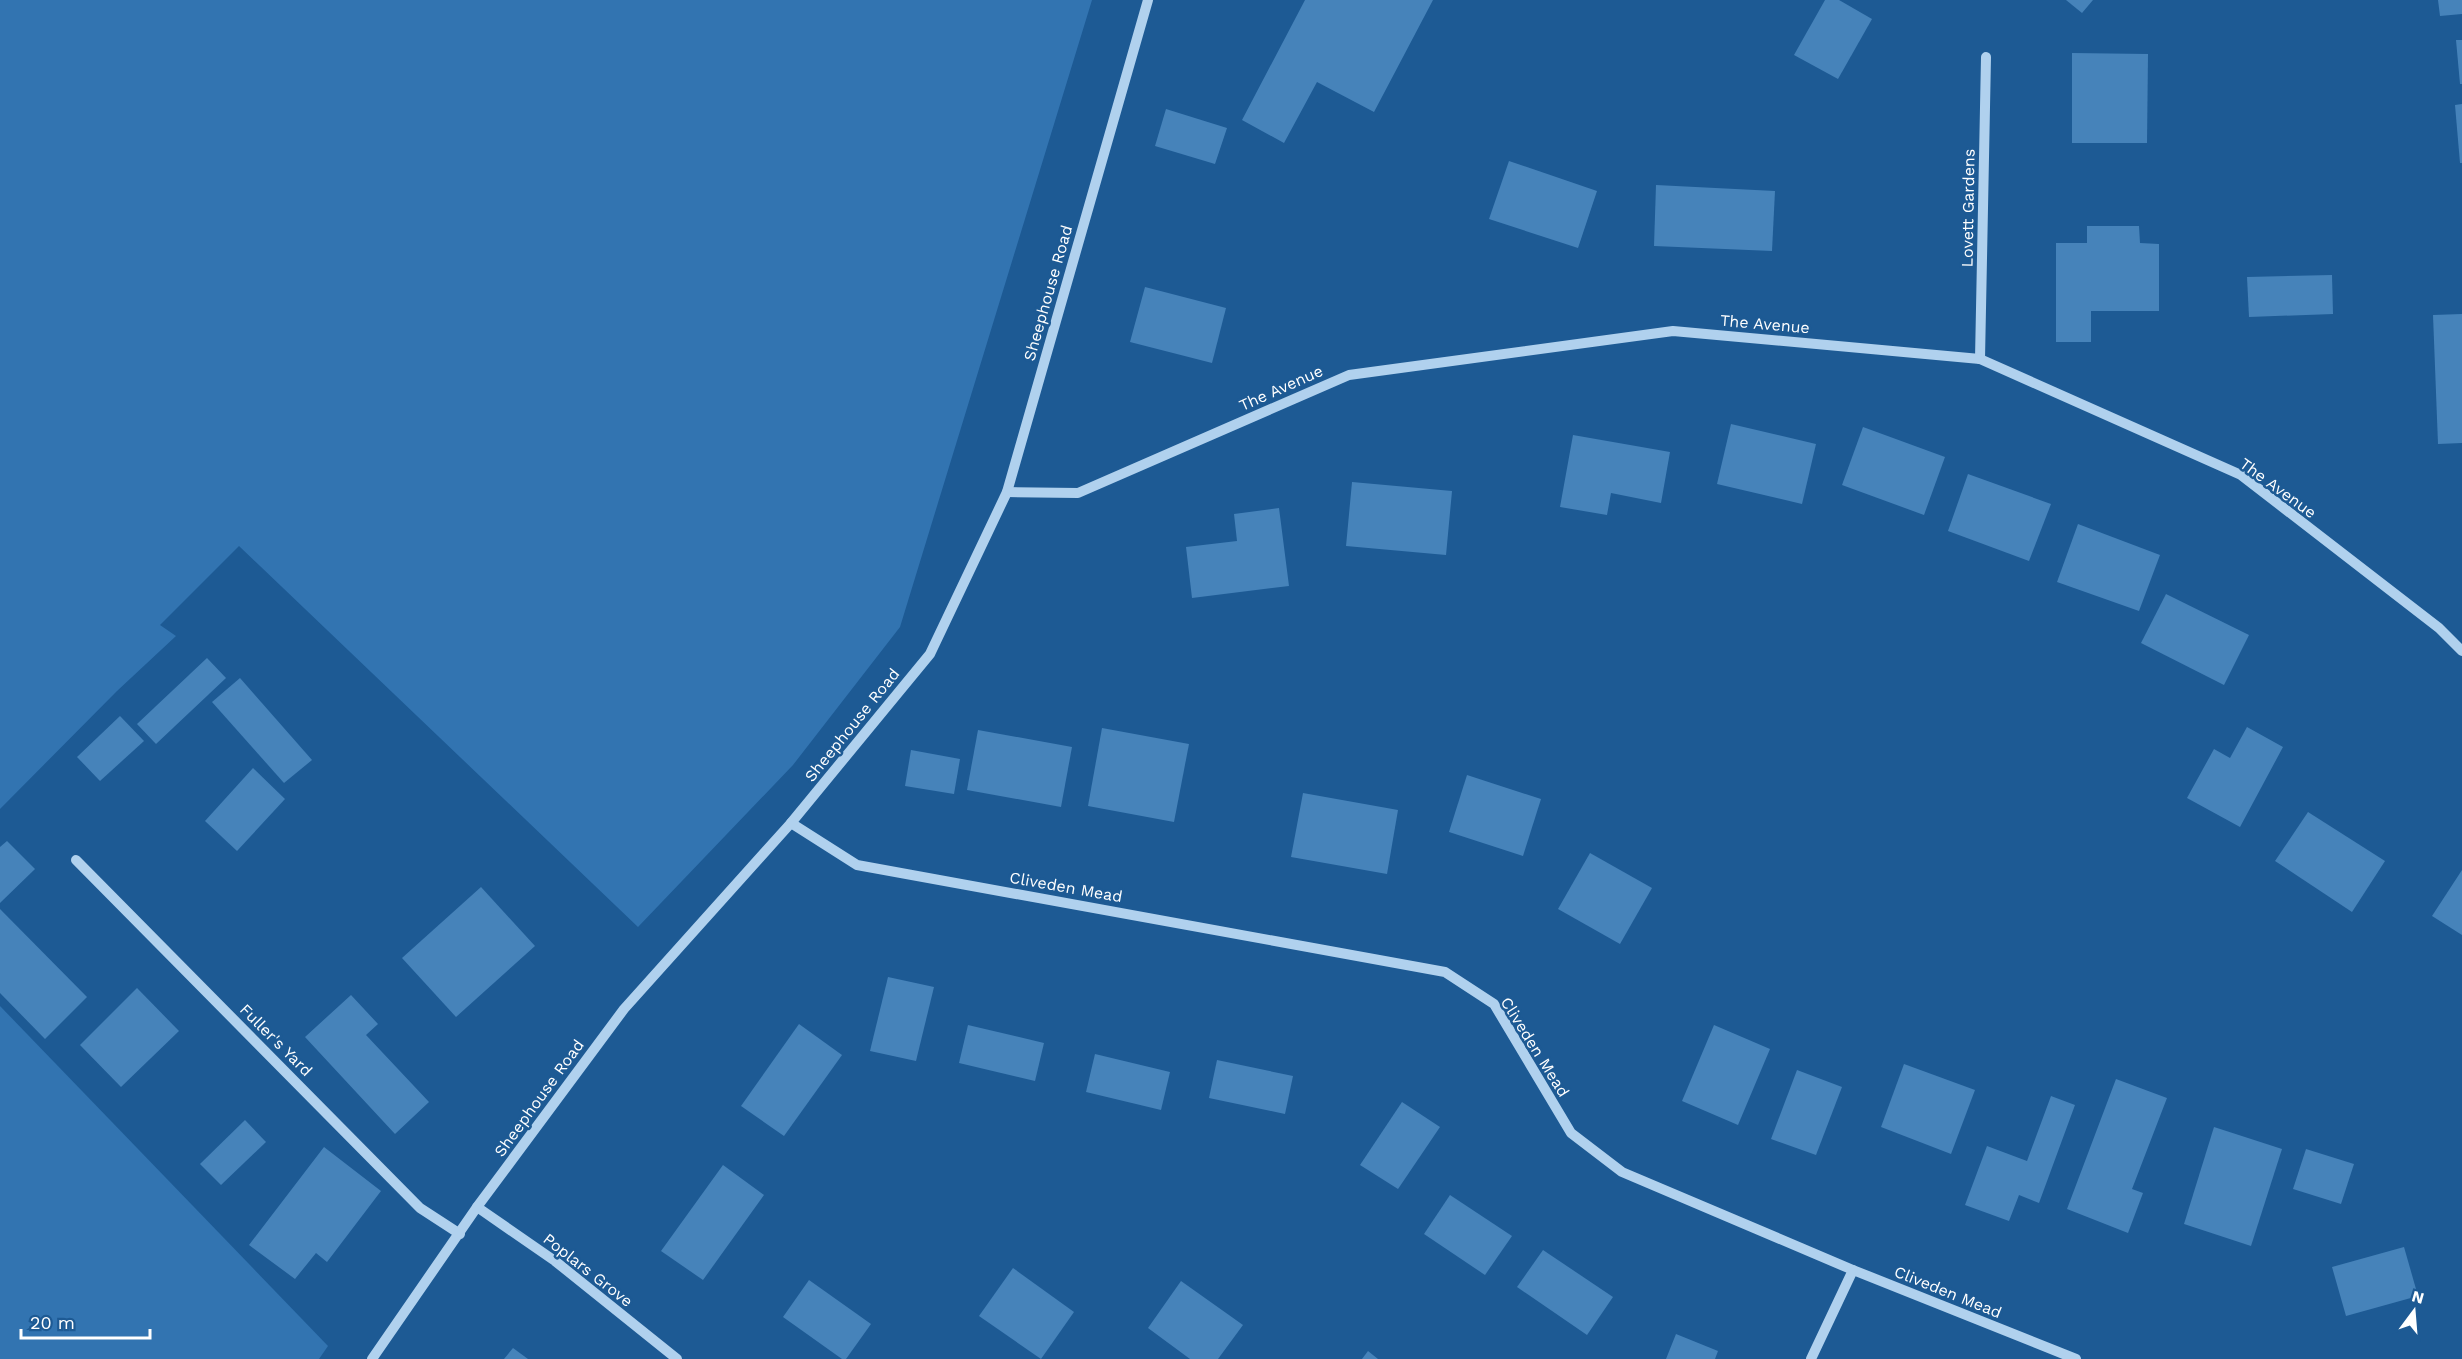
<svg xmlns="http://www.w3.org/2000/svg" width="2462" height="1359" font-family="'Work Sans',sans-serif">
	<style>
		.green { fill: #3274b1 }
		.building { fill: #4683ba }
		.lines { fill: none; stroke-linecap: round; stroke-linejoin: round }
		.minor { stroke: #b0d1ee; stroke-width: 10 }
		.labels { text-anchor: middle; dominant-baseline: central; stroke-width: 5; stroke-linejoin: round; paint-order: stroke }
		.street-label { font-size: 16px; fill: #fff; stroke: #1d5a94 }
	</style>
	<rect width="100%" height="100%" fill="#1d5a94"/>
	<g class="green">
		<path d="M0,0H1092L900,627L793,765L638,927L239,546L160,625L176,636L117,691L0,809Z"/>
		<path d="M0,1006L328,1346L319,1359H0Z"/>
	</g>
	<g class="building">
		<path d="M1305,0H1433L1374,112L1317,82L1284,143L1242,120Z"/>
		<path d="M1825,0H1839L1872,19L1838,79L1794,55Z"/>
		<path d="M2066,0H2093L2082,13Z"/>
		<path d="M2438,0H2462V14L2440,16Z"/>
		<path d="M2456,40H2462V84H2460Z"/>
		<path d="M2072,53L2148,54L2147,143H2072Z"/>
		<path d="M2462,104V163H2460L2455,105Z"/>
		<path d="M1166,109L1227,128L1215,164L1155,146Z"/>
		<path d="M1509,161L1597,191L1578,248L1489,219Z"/>
		<path d="M1656,185L1775,191L1772,251L1654,246Z"/>
		<path d="M2087,226H2139L2140,243L2159,244V311H2091V342H2056V243H2087Z"/>
		<path d="M2332,275L2333,314L2249,317L2247,277Z"/>
		<path d="M1145,287L1226,308L1212,363L1130,342Z"/>
		<path d="M2462,314V443L2438,444L2433,315Z"/>
		<path d="M1731,424L1816,444L1802,504L1717,484Z"/>
		<path d="M1863,427L1945,457L1924,515L1842,485Z"/>
		<path d="M1573,435L1670,452L1661,503L1611,493L1607,515L1560,507Z"/>
		<path d="M1968,474L2051,504L2029,561L1948,531Z"/>
		<path d="M1352,482L1452,491L1446,555L1346,546Z"/>
		<path d="M1279,508L1289,586L1192,598L1186,547L1237,541L1234,514Z"/>
		<path d="M2078,524L2160,555L2139,611L2057,582Z"/>
		<path d="M2166,594L2249,635L2224,685L2141,643Z"/>
		<path d="M207,658L226,678L156,744L137,724Z"/>
		<path d="M240,678L312,760L284,783L212,702Z"/>
		<path d="M120,716L144,741L100,781L77,757Z"/>
		<path d="M2247,727L2283,747L2240,827L2187,798L2214,749L2230,758Z"/>
		<path d="M1102,728L1189,744L1174,822L1088,806Z"/>
		<path d="M978,730L1072,747L1061,807L967,790Z"/>
		<path d="M911,750L960,759L954,794L905,786Z"/>
		<path d="M253,768L285,799L237,851L205,821Z"/>
		<path d="M1467,775L1541,799L1523,856L1449,832Z"/>
		<path d="M1303,793L1398,810L1387,874L1291,857Z"/>
		<path d="M2308,812L2385,861L2352,912L2275,861Z"/>
		<path d="M7,841L35,869L0,903V847Z"/>
		<path d="M1590,853L1652,888L1620,944L1558,909Z"/>
		<path d="M2462,870V935L2432,916Z"/>
		<path d="M481,887L535,946L456,1017L402,958Z"/>
		<path d="M0,909L87,997L45,1039L0,993Z"/>
		<path d="M888,977L934,987L916,1061L870,1051Z"/>
		<path d="M137,988L179,1031L121,1087L80,1045Z"/>
		<path d="M351,995L378,1024L366,1035L429,1102L395,1134L305,1037Z"/>
		<path d="M799,1024L842,1055L784,1136L741,1106Z"/>
		<path d="M968,1025L1044,1043L1035,1081L959,1063Z"/>
		<path d="M1714,1025L1770,1049L1738,1125L1682,1101Z"/>
		<path d="M1095,1054L1170,1072L1161,1110L1086,1092Z"/>
		<path d="M1217,1060L1293,1076L1285,1114L1209,1098Z"/>
		<path d="M1904,1064L1975,1090L1951,1154L1881,1127Z"/>
		<path d="M1797,1070L1842,1087L1816,1155L1771,1139Z"/>
		<path d="M2116,1079L2167,1098L2132,1189L2143,1193L2128,1233L2067,1209Z"/>
		<path d="M2051,1096L2075,1105L2039,1203L2019,1195L2009,1221L1965,1205L1987,1146L2027,1161Z"/>
		<path d="M1402,1102L1440,1127L1398,1189L1360,1165Z"/>
		<path d="M245,1120L266,1142L221,1185L200,1164Z"/>
		<path d="M2214,1127L2282,1149L2251,1246L2184,1224Z"/>
		<path d="M324,1147L381,1191L327,1262L316,1253L295,1279L249,1245Z"/>
		<path d="M2306,1149L2354,1164L2341,1204L2293,1189Z"/>
		<path d="M723,1165L764,1195L703,1280L661,1251Z"/>
		<path d="M1450,1195L1512,1236L1485,1275L1424,1234Z"/>
		<path d="M2404,1247L2418,1296L2346,1316L2332,1267Z"/>
		<path d="M1543,1250L1613,1297L1587,1335L1517,1287Z"/>
		<path d="M1013,1268L1074,1312L1041,1359L979,1316Z"/>
		<path d="M809,1280L871,1324L846,1359H842L783,1317Z"/>
		<path d="M1181,1281L1243,1325L1218,1359H1190L1148,1328Z"/>
		<path d="M1676,1334L1718,1351L1715,1359H1666Z"/>
		<path d="M513,1348L528,1359H504Z"/>
		<path d="M1368,1351L1378,1359H1362Z"/>
	</g>
	<g class="lines">
		<g class="minor">
			<path d="M1980,359L1986,57"/>
			<path d="M1007,492L1078,493L1349,375L1673,331L1980,359L2241,475L2439,628L2462,651"/>
			<path d="M791,823L857,865L1445,972L1494,1004L1571,1133L1622,1172L1853,1270L2076,1359"/>
			<path d="M76,860L420,1208L460,1234"/>
			<path d="M477,1207L555,1261L677,1359"/>
			<path d="M372,1359L477,1207L624,1009L791,823L930,654L1007,492L1148,0"/>
			<path d="M1811,1359L1853,1270"/>
		</g>
	</g>
	<g class="labels">
		<g class="street-label">
			<text transform="translate(1968 208) rotate(-89)">Lovett Gardens</text>
			<text transform="translate(1048 293) rotate(-74)">Sheephouse Road</text>
			<text transform="translate(1765 324) rotate(5)">The Avenue</text>
			<text transform="translate(1281 388) rotate(-24)">The Avenue</text>
			<text transform="translate(2278 488) rotate(36)">The Avenue</text>
			<text transform="translate(852 725) rotate(-51)">Sheephouse Road</text>
			<text transform="translate(1066 887) rotate(10)">Cliveden Mead</text>
			<text transform="translate(276 1040) rotate(45)">Fuller's Yard</text>
			<text transform="translate(1535 1047) rotate(58)">Cliveden Mead</text>
			<text transform="translate(539 1098) rotate(-54)">Sheephouse Road</text>
			<text transform="translate(588 1270) rotate(38)">Poplars Grove</text>
			<text transform="translate(1948 1292) rotate(22)">Cliveden Mead</text>
		</g>
	</g>
	<g transform="translate(2414 1311) rotate(16)" stroke="#1d5a94" stroke-width="4.5" paint-order="stroke">
	<path d="M0-4.5L10 22L0 15L-10 22Z" fill="#ffffff"/>
	<text y="-9" font-size="16" font-weight="bold" text-anchor="middle" fill="#ffffff">N</text>
	</g>
	<path d="M21 1329v9h129v-9" fill="none" stroke="#ffffff" stroke-width="3"/>
	<text x="30" y="1329" font-size="18" fill="#ffffff" stroke="#1d5a94" stroke-width="4.5" paint-order="stroke">20 m</text>
</svg>
